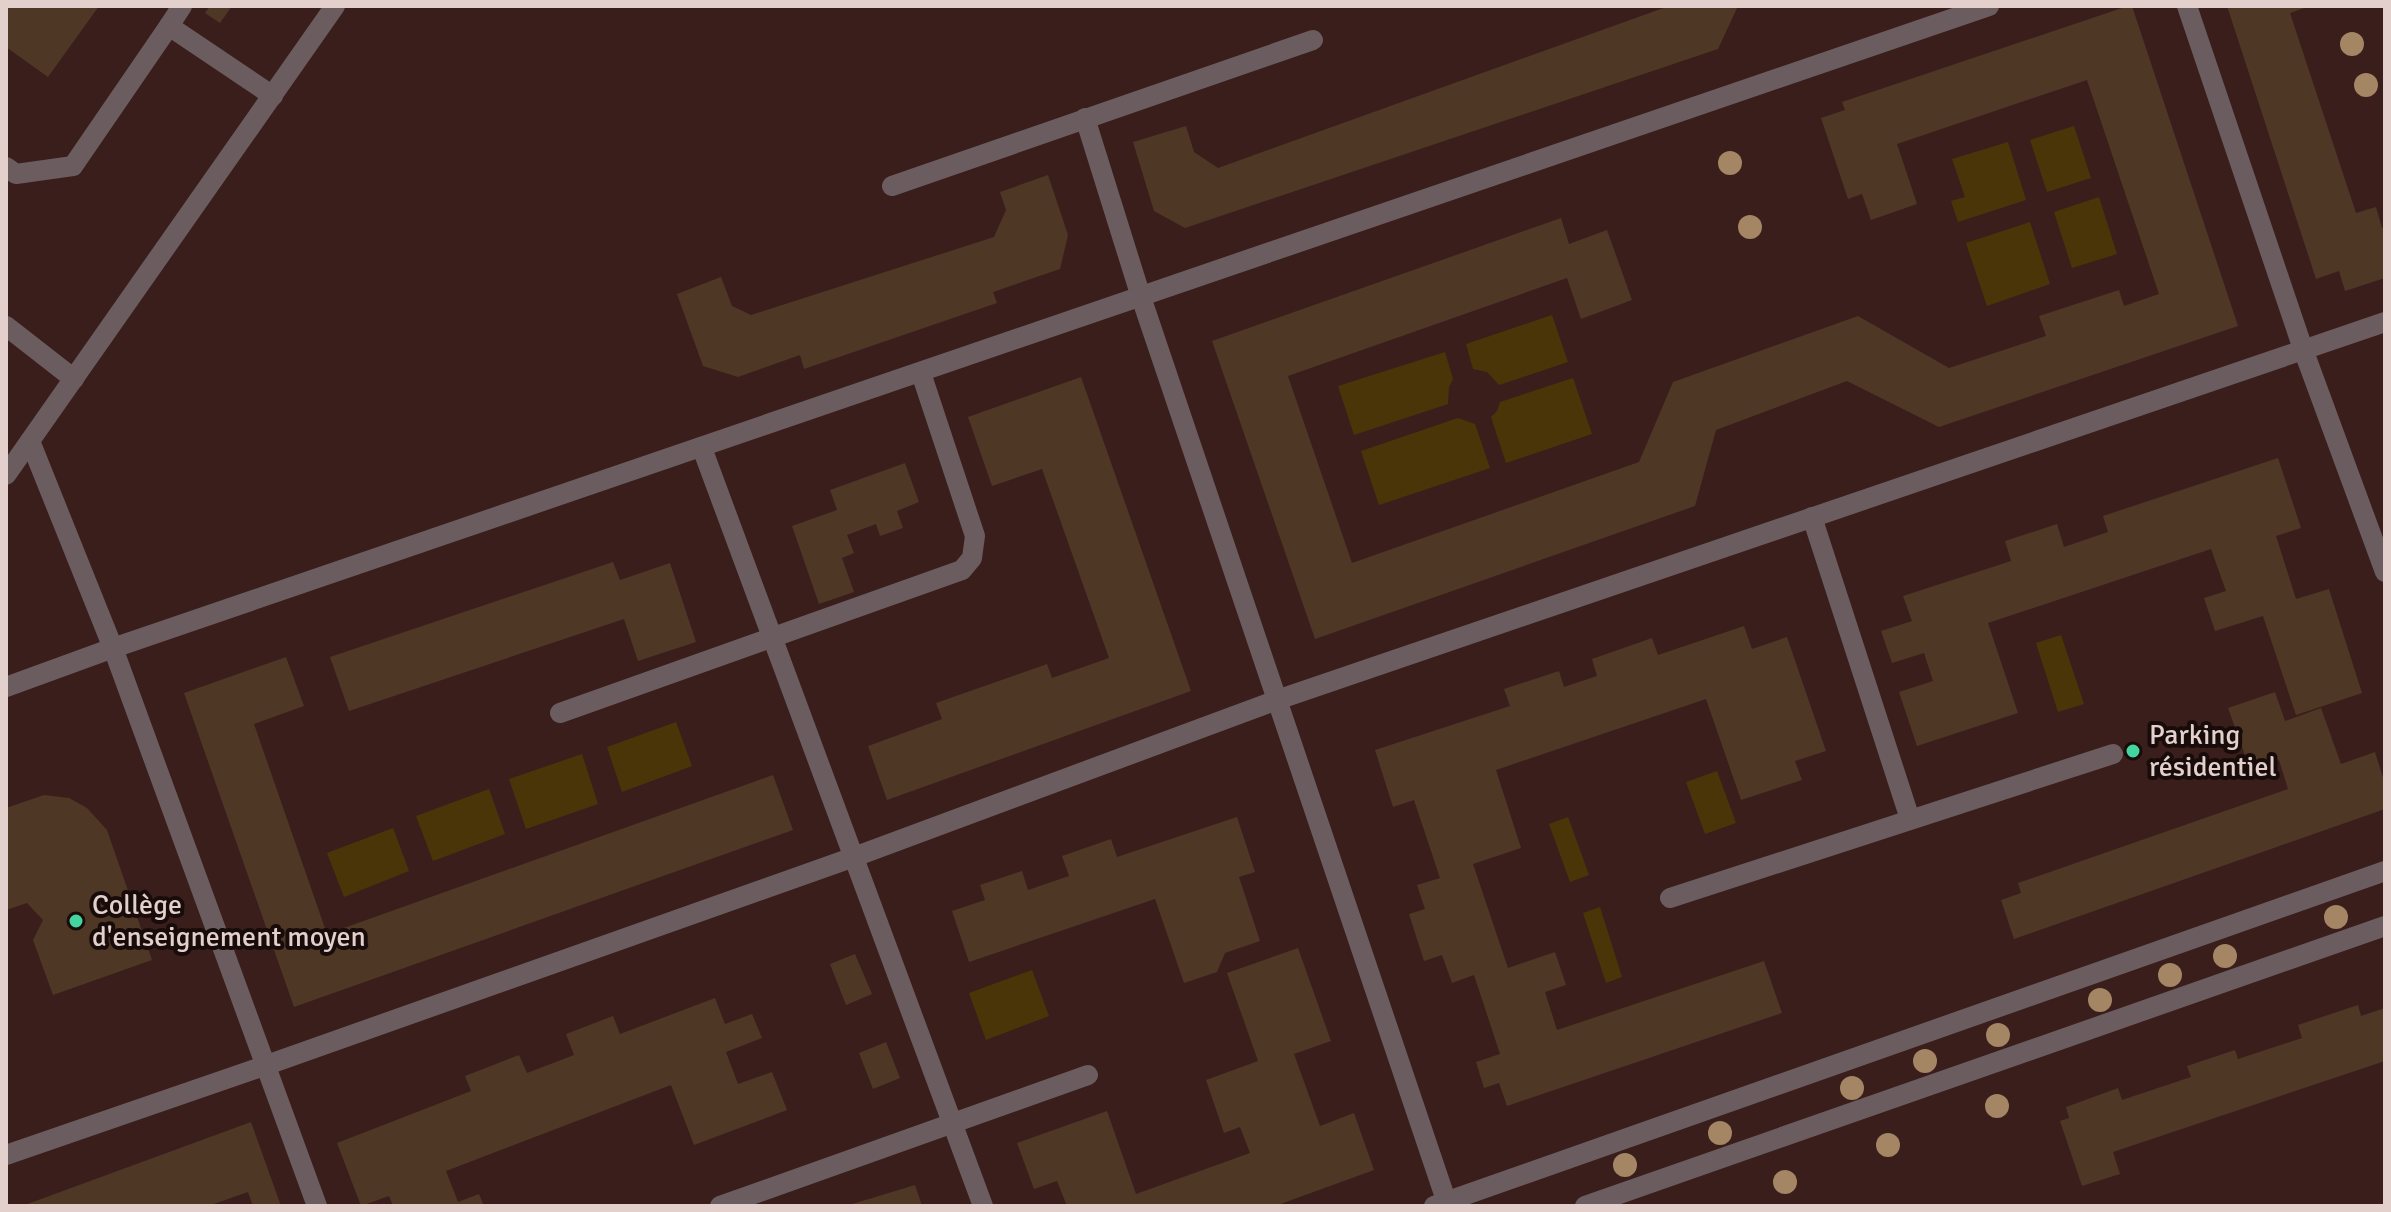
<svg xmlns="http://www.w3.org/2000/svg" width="2391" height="1212" font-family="Signika,sans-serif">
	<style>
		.green { fill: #4a3509 }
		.building { fill: #4f3726 }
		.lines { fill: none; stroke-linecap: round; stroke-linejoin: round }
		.minor { stroke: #6b5c60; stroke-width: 20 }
		.tree { fill: #a48564 }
		.poi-dot { fill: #44d49f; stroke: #180c0b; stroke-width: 3 }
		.labels { text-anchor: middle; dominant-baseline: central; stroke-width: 8; stroke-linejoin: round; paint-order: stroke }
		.poi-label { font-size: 28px; fill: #e3d0cd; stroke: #180c0b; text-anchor: start }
	</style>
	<rect width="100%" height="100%" fill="#3a1e1b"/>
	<g class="green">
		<path d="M2074,126L2091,178L2047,192L2030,140Z"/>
		<path d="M2008,142L2026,200L1958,222L1951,201L1965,197L1952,159Z"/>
		<path d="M2099,197L2117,254L2072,268L2054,212Z"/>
		<path d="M2030,222L2050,284L1987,306L1966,243Z"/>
		<path d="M1552,315L1568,362L1499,385L1487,372L1473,369L1466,344Z"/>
		<path d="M1445,352L1453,379L1449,387L1448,404L1354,435L1338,386Z"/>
		<path d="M1573,378L1592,434L1506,463L1491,417L1497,411L1500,402Z"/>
		<path d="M1458,418L1475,424L1490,468L1379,505L1361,451Z"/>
		<path d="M2061,635L2084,704L2058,712L2036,643Z"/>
		<path d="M676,722L692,766L622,792L607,747Z"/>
		<path d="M582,754L598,804L526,829L509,779Z"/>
		<path d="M1717,771L1736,823L1705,834L1686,782Z"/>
		<path d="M489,789L505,834L433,861L416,816Z"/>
		<path d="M1568,817L1589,875L1570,882L1549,824Z"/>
		<path d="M393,828L409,871L344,897L327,853Z"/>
		<path d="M1600,907L1622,977L1606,983L1583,913Z"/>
		<path d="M1032,970L1049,1016L986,1040L969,993Z"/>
	</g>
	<g class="building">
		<path d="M6,6H99L48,77L6,47Z"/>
		<path d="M210,6H232L220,23L205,13Z"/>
		<path d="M1669,6H1738L1718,49L1185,228L1154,211L1133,142L1186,126L1194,152L1218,168Z"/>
		<path d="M2128,6H2132L2238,326L1939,427L1847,381L1716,430L1695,506L1315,639L1212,341L1561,218L1569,244L1607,230L1632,300L1581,319L1567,278L1288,376L1352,563L1639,462L1673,382L1858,316L1949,368L2046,336L2039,316L2119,290L2124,306L2159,294L2087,80L1897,144L1917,204L1871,220L1862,194L1848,199L1821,118L1845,110L1842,102Z"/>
		<path d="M2227,6H2310L2290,13L2356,213L2376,207L2382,228L2385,227V278L2345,291L2339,271L2316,279Z"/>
		<path d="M1048,175L1068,235L1060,269L993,292L997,303L804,369L800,355L738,377L703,366L677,294L721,277L732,306L751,315L994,237L1006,210L1000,192Z"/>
		<path d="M1081,377L1191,691L887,800L868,746L942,719L936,703L1047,664L1052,678L1109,658L1042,469L992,486L968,417Z"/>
		<path d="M2278,458L2301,528L2276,536L2296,599L2329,589L2362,693L2296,715L2263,616L2215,631L2204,598L2226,591L2211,549L1988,623L2018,713L1917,746L1899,692L1933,681L1924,653L1892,663L1881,631L1912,621L1903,596L2011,561L2005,541L2057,524L2064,547L2108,532L2103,516Z"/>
		<path d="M905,463L919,502L897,511L903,528L880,536L876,524L847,535L854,553L842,558L854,592L819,604L792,526L837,510L830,490Z"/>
		<path d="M613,562L620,580L670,563L696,642L638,661L624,619L349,711L330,657Z"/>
		<path d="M1744,626L1752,649L1787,637L1826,751L1795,761L1802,780L1741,800L1706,699L1496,770L1521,848L1473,864L1508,968L1555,952L1566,985L1545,992L1557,1030L1764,961L1782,1013L1507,1106L1499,1083L1484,1088L1476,1062L1500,1054L1474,975L1452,983L1442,955L1424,961L1409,914L1425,909L1417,885L1440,878L1414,800L1393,807L1375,750L1510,706L1504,689L1559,671L1564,687L1597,676L1592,659L1652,638L1658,655Z"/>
		<path d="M286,657L304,706L254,724L327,934L773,775L793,830L294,1007L184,693Z"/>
		<path d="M2275,692L2285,721L2321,708L2341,764L2375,752L2385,784V809L2014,939L2001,900L2021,893L2018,883L2288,789L2279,760L2250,769L2228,708Z"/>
		<path d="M44,795L69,798L87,808L107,830L152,960L53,995L33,940L43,920L27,903L6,910V808Z"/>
		<path d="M1237,817L1255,872L1239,877L1260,941L1225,953L1217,972L1184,983L1155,899L969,962L952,911L985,900L980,885L1022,871L1028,890L1069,876L1062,856L1111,839L1117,857Z"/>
		<path d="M1298,948L1331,1041L1294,1054L1320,1126L1354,1113L1374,1170L1275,1206H1067L1057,1181L1034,1189L1017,1143L1107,1111L1136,1194L1250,1153L1240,1127L1224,1133L1206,1080L1258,1061L1227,973Z"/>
		<path d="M855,954L872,994L846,1005L830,964Z"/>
		<path d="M715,998L725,1024L752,1014L762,1038L726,1052L738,1084L772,1072L787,1110L694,1145L671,1085L446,1171L458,1202L479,1194L484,1206H393L389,1196L361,1206L337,1143L471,1091L465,1076L519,1055L527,1073L574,1055L566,1034L613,1016L620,1034Z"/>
		<path d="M2358,1005L2361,1016L2385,1008V1061L2113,1152L2120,1174L2082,1186L2060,1121L2069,1118L2066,1107L2118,1088L2122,1100L2191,1077L2187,1066L2235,1050L2238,1059L2302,1038L2298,1025Z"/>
		<path d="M886,1042L900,1078L873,1089L859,1053Z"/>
		<path d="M251,1122L281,1206H253L248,1192L208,1206H22Z"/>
		<path d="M915,1185L922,1206H849V1205Z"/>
	</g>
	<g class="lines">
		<g class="minor">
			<path d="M2187,6L2303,349L2385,572"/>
			<path d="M169,26L182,6"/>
			<path d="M1085,118L1141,297L1448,1206"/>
			<path d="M6,167L16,174L73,166L169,26L273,96"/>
			<path d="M892,186L1313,40"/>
			<path d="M6,326L74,379"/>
			<path d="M30,441L113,648L317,1206"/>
			<path d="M702,448L983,1206"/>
			<path d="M6,475L335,6"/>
			<path d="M1812,517L1910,819"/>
			<path d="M6,687L113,648L1989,6"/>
			<path d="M560,713L962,570L972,558L975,536L921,373"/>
			<path d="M1670,898L2113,754"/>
			<path d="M6,1155L264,1066L854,857L1277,700L2385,322"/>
			<path d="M720,1206L1088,1075"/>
			<path d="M1434,1206L2385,871"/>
			<path d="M1585,1206L2385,926"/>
		</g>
	</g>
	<g class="tree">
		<circle cx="2352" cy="44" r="12"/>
		<circle cx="2366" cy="85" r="12"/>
		<circle cx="1730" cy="163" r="12"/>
		<circle cx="1750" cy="227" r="12"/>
		<circle cx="2336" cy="917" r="12"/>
		<circle cx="2225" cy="956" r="12"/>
		<circle cx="2170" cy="975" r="12"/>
		<circle cx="2100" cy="1000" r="12"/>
		<circle cx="1998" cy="1035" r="12"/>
		<circle cx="1925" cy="1061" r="12"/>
		<circle cx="1852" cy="1088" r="12"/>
		<circle cx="1997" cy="1106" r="12"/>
		<circle cx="1720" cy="1133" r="12"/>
		<circle cx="1888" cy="1145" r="12"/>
		<circle cx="1625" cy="1165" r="12"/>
		<circle cx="1785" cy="1182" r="12"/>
	</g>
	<g class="poi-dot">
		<circle cx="2133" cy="751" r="8"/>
		<circle cx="76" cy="921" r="8"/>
	</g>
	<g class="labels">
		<g class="poi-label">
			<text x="2149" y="735">Parking<tspan x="2149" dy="32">résidentiel</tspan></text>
			<text x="92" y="905">Collège<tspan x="92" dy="32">d'enseignement moyen</tspan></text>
		</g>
	</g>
	<rect width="2391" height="1212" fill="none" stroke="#e3d0cd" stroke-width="16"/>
</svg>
